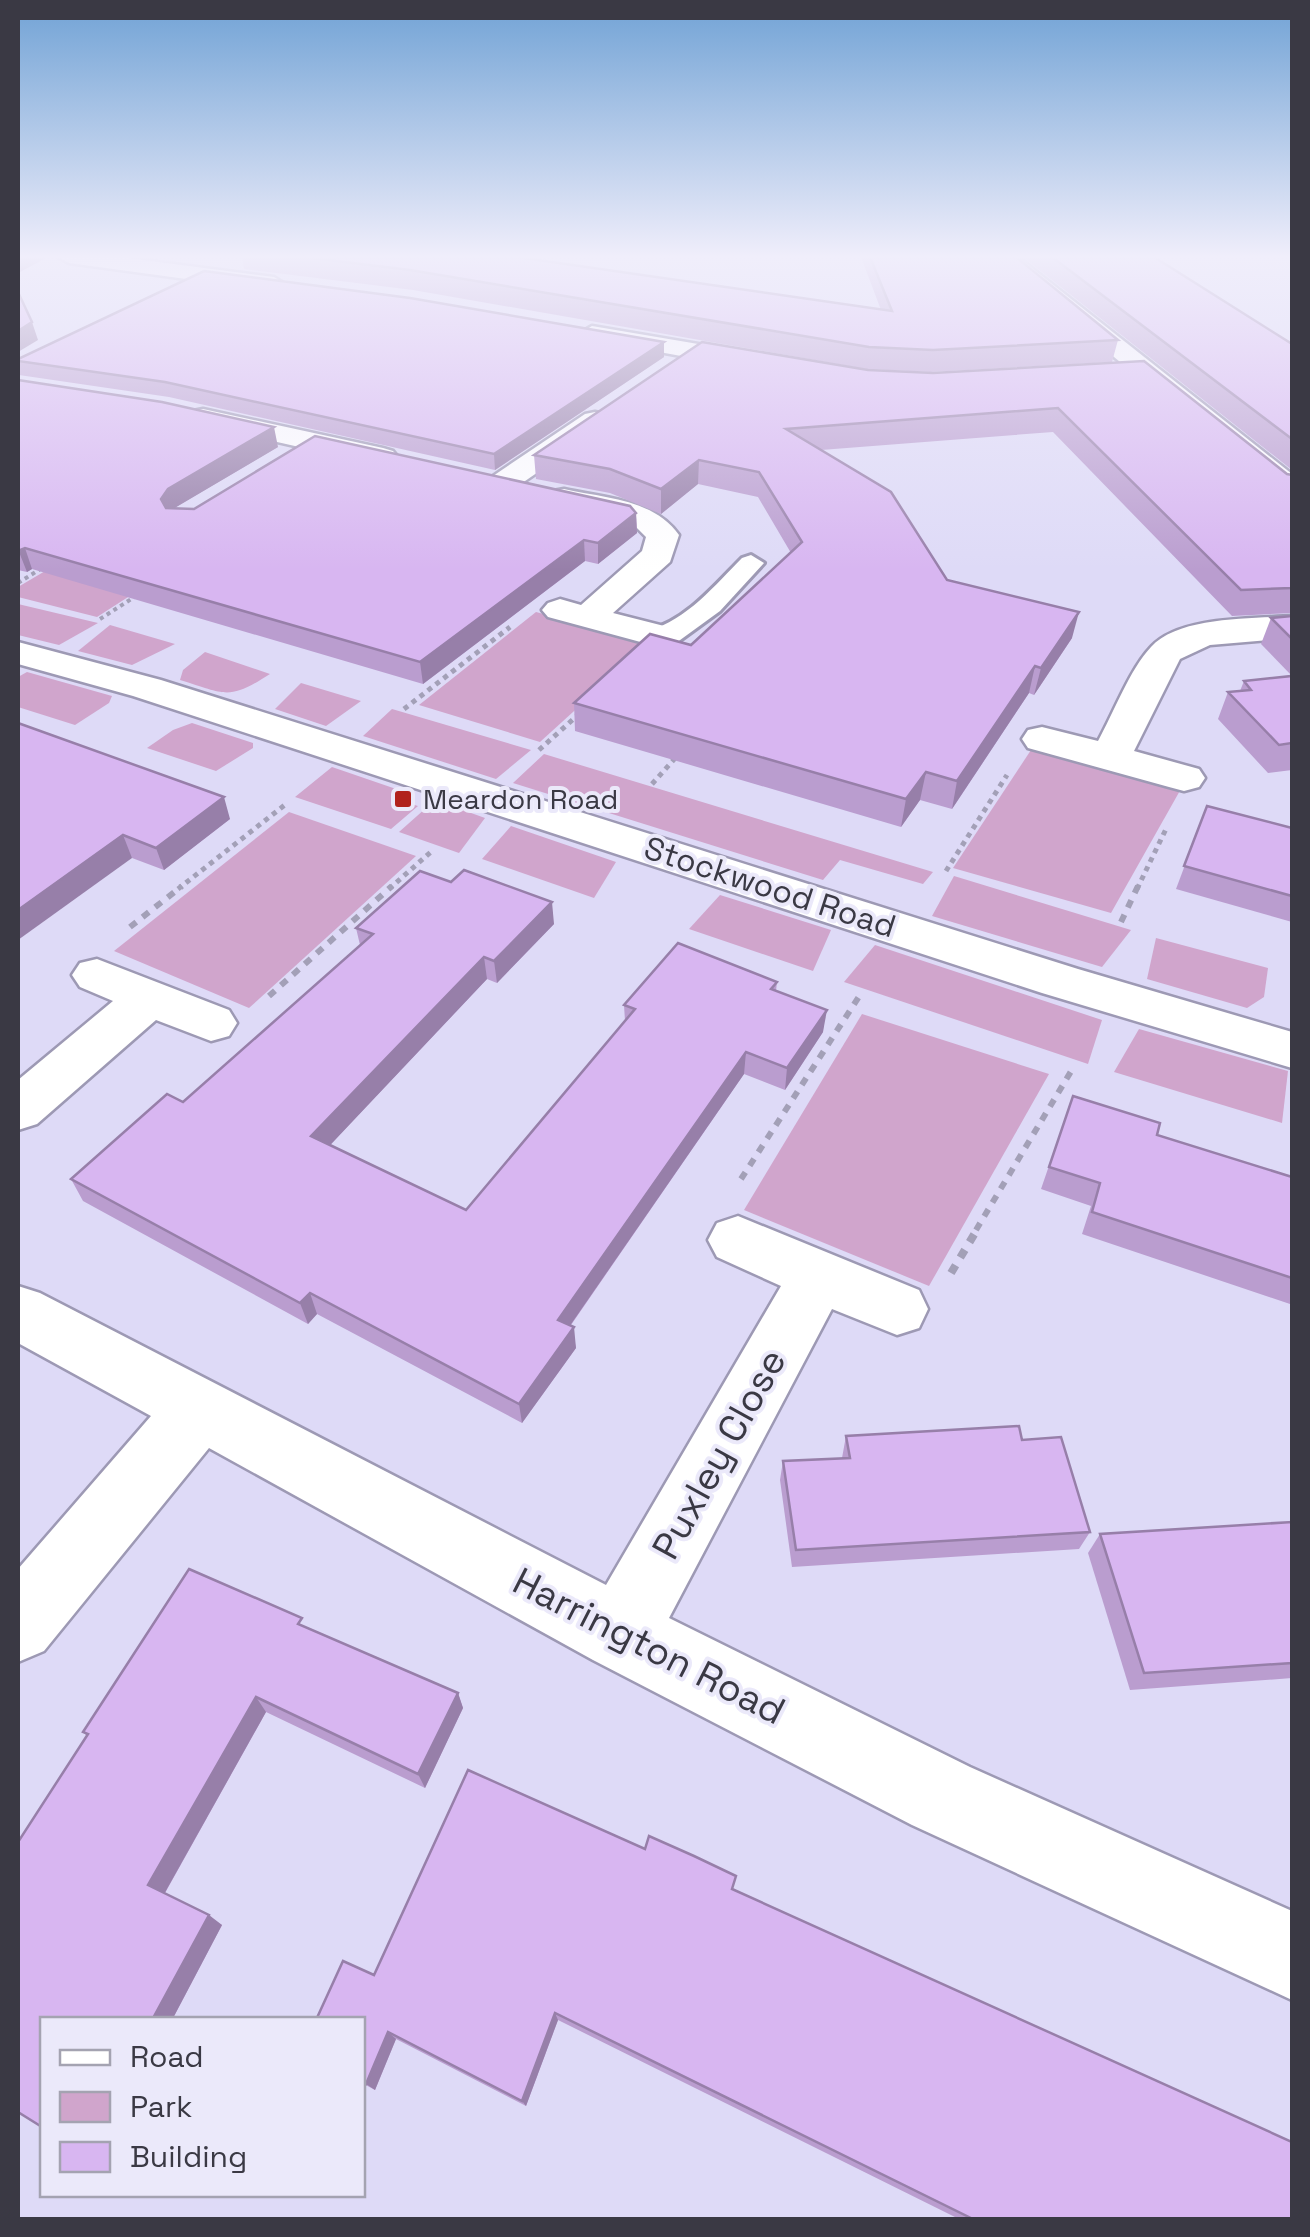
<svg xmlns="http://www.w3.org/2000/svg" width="1310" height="2237" font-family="'Space Grotesk',sans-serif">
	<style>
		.green { fill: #d0a5cc }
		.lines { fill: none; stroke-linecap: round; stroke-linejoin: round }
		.service-casing { stroke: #9d99b4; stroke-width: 6 }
		.minor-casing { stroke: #9d99b4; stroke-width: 5 }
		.path-far3 { stroke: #a3a0b7; stroke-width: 4; stroke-dasharray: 4 4; stroke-linecap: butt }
		.path-far2 { stroke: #a3a0b7; stroke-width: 5; stroke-dasharray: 5 5; stroke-linecap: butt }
		.path-far1 { stroke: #a3a0b7; stroke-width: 6; stroke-dasharray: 8 8; stroke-linecap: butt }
		.path { stroke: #a3a0b7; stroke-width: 8; stroke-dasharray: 9 9; stroke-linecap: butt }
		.service { fill: #fff; fill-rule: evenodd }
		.minor { fill: #fff; fill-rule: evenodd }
		.wall { fill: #ba9dcf }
		.shaded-wall { fill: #977fa9 }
		.building { fill: #d8b6f1; stroke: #977fa9; stroke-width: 2.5 }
		.poi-dot { fill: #b1221d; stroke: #ebe9fa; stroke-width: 4 }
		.labels { text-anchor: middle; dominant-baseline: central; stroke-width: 8; stroke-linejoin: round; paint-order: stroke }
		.far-poi-label { font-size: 28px; fill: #3a3944; stroke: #ebe9fa; text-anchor: start }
		.street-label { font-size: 32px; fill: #3a3944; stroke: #ebe9fa }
		.near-street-label { font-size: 38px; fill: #3a3944; stroke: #ebe9fa }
	</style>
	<rect width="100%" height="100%" fill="#dedaf7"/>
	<g class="green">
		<path d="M137,517L223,536L97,617L18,597V587Z"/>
		<path d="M18,604L98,623L59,645L18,635Z"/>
		<path d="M536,612L650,642L540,742L419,705Z"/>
		<path d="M110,625L175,644L132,665L78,651Z"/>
		<path d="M205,652L270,674C228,701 226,694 180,680L183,670Z"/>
		<path d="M27,672L112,696L109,703L75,725L18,707V677Z"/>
		<path d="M301,683L361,701L326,726L275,709Z"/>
		<path d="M392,709L531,750L496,779L363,736Z"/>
		<path d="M192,723L253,743V748L216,771L147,748L173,730Z"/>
		<path d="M1033,747L1182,787L1111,913L953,868Z"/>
		<path d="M544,754L933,872L923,884L840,860L823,880L513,783Z"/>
		<path d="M332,767L399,790L391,798L418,806L391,829L295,797Z"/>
		<path d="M435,800L485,818L459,853L399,832Z"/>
		<path d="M289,812L416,856L249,1008L114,951Z"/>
		<path d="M511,826L616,862L594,898L482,859Z"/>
		<path d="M954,876L1131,930L1102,967L932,916Z"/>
		<path d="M720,895L831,930L813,971L689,929Z"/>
		<path d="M1156,938L1268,968L1264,997L1247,1008L1147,979Z"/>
		<path d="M875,945L1102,1020L1088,1064L844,982Z"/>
		<path d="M862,1014L1049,1074L929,1286L744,1210Z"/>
		<path d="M1139,1029L1288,1071L1282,1123L1114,1072Z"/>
	</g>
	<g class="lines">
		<defs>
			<path id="service" d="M751,555L764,563L720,611L676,643L649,642L645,636L649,630C686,621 716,584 742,558Z"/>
			<g id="minor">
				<path d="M58,257H120L274,277L285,284L274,291L69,263Z"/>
				<path d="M993,257H1018L1292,474V498L1281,495Z"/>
				<path d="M592,326L763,355L776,363L763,371L583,338L580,333Z"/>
				<path d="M203,409L383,448L393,451L398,457L393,463L383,466L193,423L189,417L193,411Z"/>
				<path d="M595,412L605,414L609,420L605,426L512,490H490L486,484L490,478L585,414Z"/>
				<path d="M564,489C604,498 654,499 679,535L670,562L613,613L672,628L677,636L672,644L659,647L548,617L542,610L548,603L560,599L581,605L642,551L646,537L632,523L553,505L549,498L553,491Z"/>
				<path d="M1292,616V638L1210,645L1180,659L1134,751L1199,769L1205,778L1199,787L1184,791L1169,787L1028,748L1022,739L1028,730L1042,727L1098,741C1113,714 1130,669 1151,647C1179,616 1253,619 1292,616Z"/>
				<path d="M18,642L161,680L1078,969L1292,1032V1068L1042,993L133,696L18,664Z"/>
				<path d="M97,959L229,1010L237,1023L229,1036L211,1041L156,1020L37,1124L18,1130V1080L113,1001L80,987L72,975L80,963Z"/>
				<path d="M738,1216L919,1290L928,1309L919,1328L897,1335L832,1309L669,1618L970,1767L1292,1911V2000L912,1825L593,1660L209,1448L44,1651L18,1662V1569L151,1416L18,1343V1286L40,1293L606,1585L781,1286L717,1257L708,1240L717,1223Z"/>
			</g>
		</defs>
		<use href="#service" class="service-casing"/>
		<use href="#minor" class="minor-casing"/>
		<g class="path-far3">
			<path d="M18,583L42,568"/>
			<path d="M100,619L136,596"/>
		</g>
		<g class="path-far2">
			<path d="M404,709L510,627"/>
			<path d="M539,750L579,714"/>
			<path d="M652,784L678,755"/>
			<path d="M946,871L1007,775"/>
			<path d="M178,889L286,804"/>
			<path d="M389,889L433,850"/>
			<path d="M1137,889L1166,829"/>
		</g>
		<g class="path-far1">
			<path d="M1121,922L1138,886"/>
			<path d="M130,927L182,886"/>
			<path d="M269,996L392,886"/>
			<path d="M741,1179L860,995"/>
			<path d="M976,1230L1073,1068"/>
		</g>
		<path class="path" d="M951,1273L978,1228"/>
		<use href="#service" class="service"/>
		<use href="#minor" class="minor"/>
	</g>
	<g class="wall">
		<path d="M242,257H517L881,310L861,257H1016L1118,340L1112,362L930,372L866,369L413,290L244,269Z"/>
		<path d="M1023,257H1154L1292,344V470Z"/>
		<path d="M664,342V357L495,470L169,397L19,375L18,370V359Z"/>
		<path d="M868,370L933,373L1292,475V613L1232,616L1053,432L821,450L947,580L1072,638L1034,695L1029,693L952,809L920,800L901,827L575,731L574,703L691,645L791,553L758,497L698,484L661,514L610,493L536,479L534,455Z"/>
		<path d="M18,380L278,447L174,508L636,513L637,533L598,564L585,561L423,684L32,569L27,572L18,570Z"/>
		<path d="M1292,616V676L1261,644L1271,618Z"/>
		<path d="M1292,676V770L1268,773L1218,719L1228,692L1240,691L1244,681Z"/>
		<path d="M18,723L230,819L164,870L132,858Z"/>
		<path d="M1207,806L1292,828V922L1176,889Z"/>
		<path d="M554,924L497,983L487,979L330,1145L466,1210L625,1021L624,1005L777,982L776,991L823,1032L785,1090L744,1074L571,1325L576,1348L522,1423L317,1314L308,1324L83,1201L71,1179L183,1102L360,945L356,928Z"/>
		<path d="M1073,1096L1157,1135L1292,1177V1300L1290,1304L1082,1234L1091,1206L1041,1189Z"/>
		<path d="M846,1436L1022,1440L1090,1532L1079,1549L792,1567L780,1480L783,1461L842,1458Z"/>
		<path d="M1292,1522V1678L1130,1690L1088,1553L1100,1534Z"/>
		<path d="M308,1628L458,1693L463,1708L425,1788L266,1712L165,1893L222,1925L172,2020H42L87,1736L83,1732Z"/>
		<path d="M733,1889L1292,2220H961L558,2020L526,2106L396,2039L375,2090L362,2083L374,1975Z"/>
	</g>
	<g class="shaded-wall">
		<path d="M18,257H48L18,273Z"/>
		<path d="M32,322L38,340L18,352V331Z"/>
		<path d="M664,342V357L495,470L494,454Z"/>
		<path d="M274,427L278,447L173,509L166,519L161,499L168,489Z"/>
		<path d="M699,460L698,484L661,514V489Z"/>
		<path d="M636,513L637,533L598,564V543Z"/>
		<path d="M584,540L585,561L423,684L420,662Z"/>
		<path d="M25,548L32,569L27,572L19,552Z"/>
		<path d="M1079,612L1072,638L1034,695L1041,668Z"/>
		<path d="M1035,666L1029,693L952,809L957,781Z"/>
		<path d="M926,772L920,800L901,827L906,799Z"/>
		<path d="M224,797L230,819L164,870L156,848Z"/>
		<path d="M123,835L132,858L18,940V910Z"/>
		<path d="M552,902L554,924L497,983L494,961Z"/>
		<path d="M484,957L487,979L318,1158L311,1136Z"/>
		<path d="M827,1010L823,1032L785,1090L787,1068Z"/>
		<path d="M746,1052L744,1074L560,1340L558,1320Z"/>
		<path d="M310,1293L317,1314L308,1324L300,1303Z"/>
		<path d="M574,1327L576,1348L522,1423L519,1404Z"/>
		<path d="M458,1693L463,1708L425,1788L418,1774Z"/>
		<path d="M256,1697L266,1712L163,1896L148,1885Z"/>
		<path d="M209,1915L222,1925L172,2020H152Z"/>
		<path d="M555,2013L558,2020L526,2106L522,2101Z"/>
		<path d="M388,2032L396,2039L375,2090L366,2084Z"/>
	</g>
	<g class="building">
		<path d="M304,257H517L892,311L870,257H1016L1118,340L933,350L869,347L410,270Z"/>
		<path d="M1052,257H1154L1292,344V439Z"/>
		<path d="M204,271L410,298L664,342L494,454L165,382L18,361V359Z"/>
		<path d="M18,292L32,322L18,331Z"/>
		<path d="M702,342L868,370L933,373L1144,361L1287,474L1292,475V588L1241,590L1058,408L786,429L891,492L947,580L1079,612L1041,668L1035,666L957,781L926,772L906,799L574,703L650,634L691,645L802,542L759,472L699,460L661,489L610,469L534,455Z"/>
		<path d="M18,380L162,402L274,427L168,489L161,499L166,508L194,509L315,436L630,506L636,513L598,543L584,540L420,662L25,548L18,551Z"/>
		<path d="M1292,616V639L1271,618Z"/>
		<path d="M1292,676V743L1279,745L1228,692L1251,690L1244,681Z"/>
		<path d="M18,723L224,797L156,848L123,835L18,910Z"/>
		<path d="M1207,806L1292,828V896L1184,866Z"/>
		<path d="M464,870L552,902L494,961L484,957L311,1136L466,1210L635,1009L624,1005L678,943L777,982L771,989L827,1010L787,1068L746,1052L558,1320L574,1327L519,1404L310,1293L300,1303L71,1179L167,1094L183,1102L373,934L356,928L420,871L451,882Z"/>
		<path d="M1073,1096L1160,1123L1157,1135L1292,1177V1278L1092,1212L1100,1183L1049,1167Z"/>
		<path d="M1019,1426L1022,1440L1061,1437L1090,1532L796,1550L783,1461L850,1458L846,1436Z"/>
		<path d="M1292,1522V1663L1144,1673L1100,1534Z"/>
		<path d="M189,1569L302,1618L298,1624L458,1693L418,1774L256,1697L148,1885L209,1915L152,2020H42V2127L18,2112V1842L88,1734L83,1732Z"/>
		<path d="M468,1770L645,1849L649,1836L694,1856L736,1876L732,1889L1292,2142V2220H975L555,2013L522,2101L388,2032L366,2084L362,2082V2020H316L343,1961L374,1975Z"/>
	</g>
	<linearGradient id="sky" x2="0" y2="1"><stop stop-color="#70a2d5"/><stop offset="0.45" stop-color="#f0eefb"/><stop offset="1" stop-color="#f0eefb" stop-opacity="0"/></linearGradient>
	<rect width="1310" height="570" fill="url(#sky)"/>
	<rect class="poi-dot" x="393" y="789" width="20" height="20" rx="5"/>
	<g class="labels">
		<g class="far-poi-label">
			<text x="423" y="799">Meardon Road</text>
		</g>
		<g class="street-label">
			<text transform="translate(770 887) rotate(18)">Stockwood Road</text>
		</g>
		<g class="near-street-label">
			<text transform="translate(719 1454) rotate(-61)">Puxley Close</text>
			<text transform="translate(649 1646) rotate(27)">Harrington Road</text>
		</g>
	</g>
	<rect width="1310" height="2237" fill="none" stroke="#3a3944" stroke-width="40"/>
	<rect x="40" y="2017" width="325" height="180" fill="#ebe9fa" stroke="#a4a3b1" stroke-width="2.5"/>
	<rect x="60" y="2050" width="50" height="15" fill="#ffffff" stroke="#a4a3b1" stroke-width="2.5"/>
	<text x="130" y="2067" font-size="30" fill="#3a3944">Road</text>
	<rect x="60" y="2092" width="50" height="30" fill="#d0a5cc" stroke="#a4a3b1" stroke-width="2.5"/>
	<text x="130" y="2117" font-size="30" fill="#3a3944">Park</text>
	<rect x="60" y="2142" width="50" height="30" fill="#d8b6f1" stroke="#a4a3b1" stroke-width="2.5"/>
	<text x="130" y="2167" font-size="30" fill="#3a3944">Building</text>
</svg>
